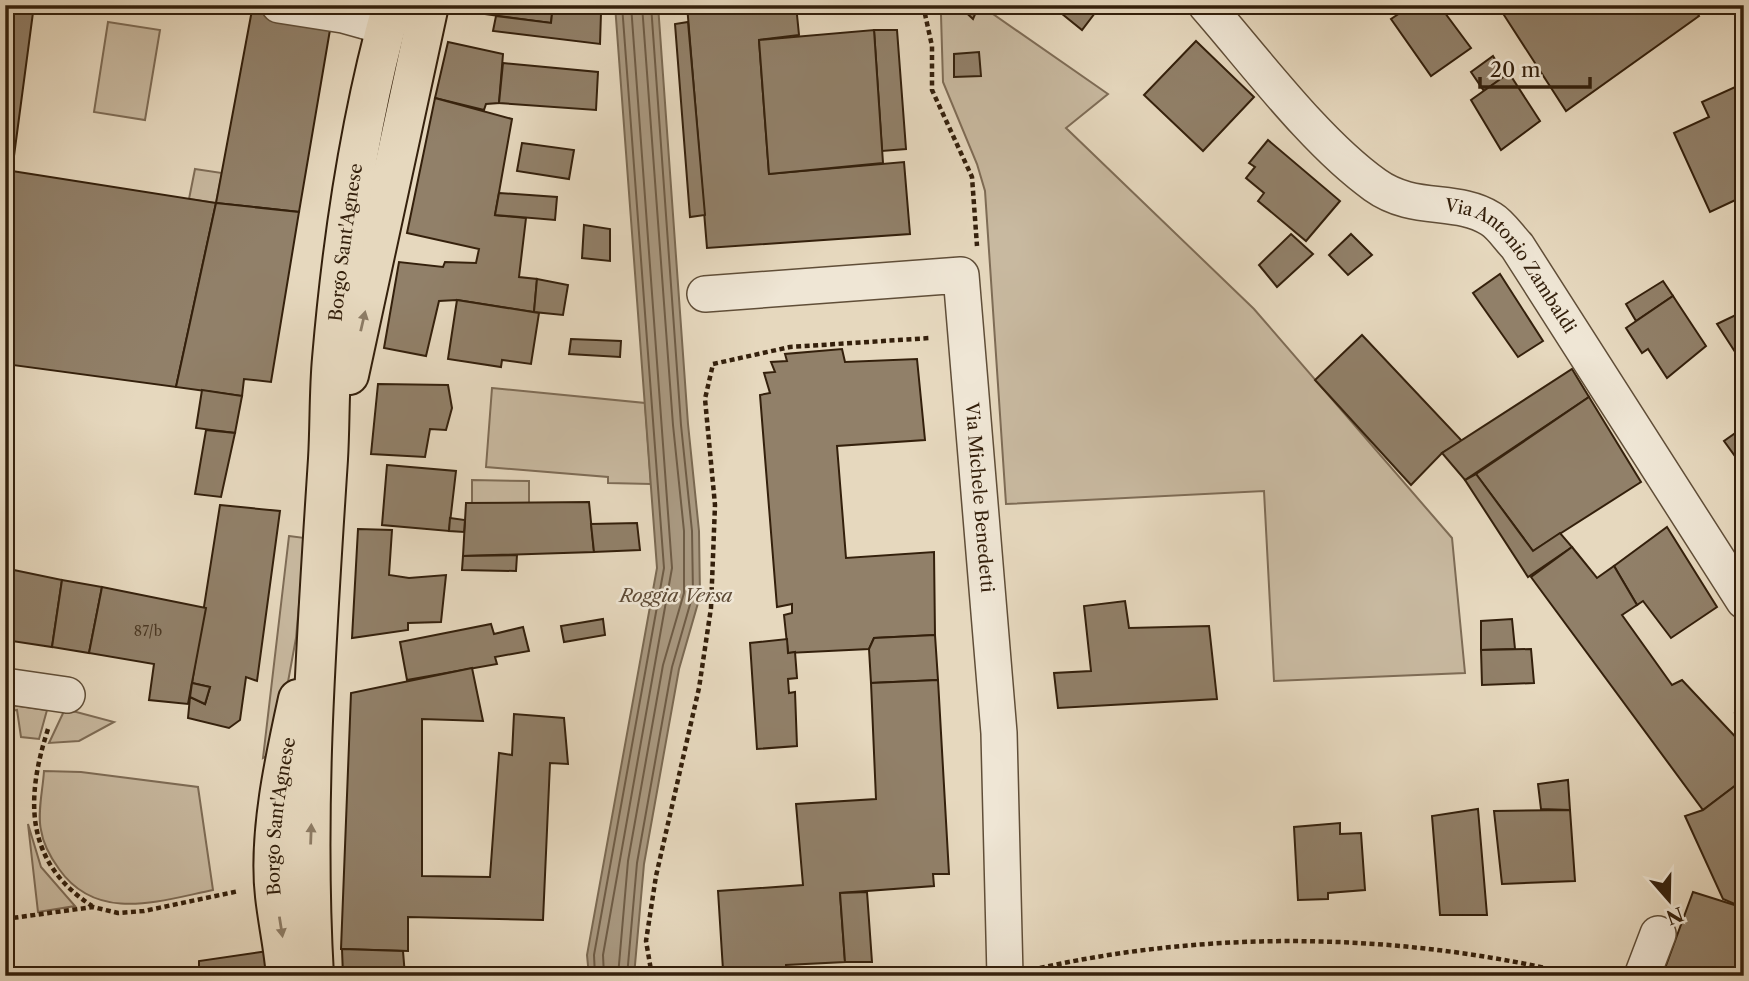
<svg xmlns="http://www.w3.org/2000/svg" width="1749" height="981" font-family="'Libre Caslon Text',serif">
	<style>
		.green { fill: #c8b9a0; stroke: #7e6c56; stroke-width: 2 }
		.water { fill: #a99981; stroke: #7a6952; stroke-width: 2 }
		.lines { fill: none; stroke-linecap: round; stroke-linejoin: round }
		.shore { stroke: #6e5c46; stroke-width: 2 }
		.building { fill: #918069; stroke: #34200c; stroke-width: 2 }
		.minor-casing { stroke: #604e38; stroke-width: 38 }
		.major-casing { stroke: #34200c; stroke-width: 42 }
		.path { stroke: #34200c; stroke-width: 4.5; stroke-dasharray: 5 3.5; stroke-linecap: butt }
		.minor { stroke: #efe6d5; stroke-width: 35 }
		.major { stroke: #e6d8be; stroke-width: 38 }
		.oneway { fill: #8d7c65 }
		.labels { text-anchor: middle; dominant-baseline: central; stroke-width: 5; stroke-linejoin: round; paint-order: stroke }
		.number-label { font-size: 14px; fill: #4b3823 }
		.street-label { font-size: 18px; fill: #34200c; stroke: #efe6d5 }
		.water-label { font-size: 19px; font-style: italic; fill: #5d4a35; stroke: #efe6d5 }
	</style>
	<rect width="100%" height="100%" fill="#e6d8be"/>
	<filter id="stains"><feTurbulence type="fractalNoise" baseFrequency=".00286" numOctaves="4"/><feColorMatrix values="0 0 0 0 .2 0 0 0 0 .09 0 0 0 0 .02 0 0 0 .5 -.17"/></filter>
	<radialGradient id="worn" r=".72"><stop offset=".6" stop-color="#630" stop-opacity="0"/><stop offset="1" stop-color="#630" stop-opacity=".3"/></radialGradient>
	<g class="green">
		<path d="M947,5H980L1108,94L1066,128L1254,309L1452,538L1465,673L1274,681L1264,491L1006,504L985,191L977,164L943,82L941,15Z"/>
		<path d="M108,22L160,30L145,120L94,112Z"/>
		<path d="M195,169L222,173L216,203L189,199Z"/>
		<path d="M492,388L645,403L651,484L608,483V477L486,467Z"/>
		<path d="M472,480L529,481V504L472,503Z"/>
		<path d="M289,536L305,538L296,638L277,742L271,754L263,758Z"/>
		<path d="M5,704L47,710L39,739L21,737L17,710L5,712Z"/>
		<path d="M65,709L114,722L79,741L49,743Z"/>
		<path d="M44,771L81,772L198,787L213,890C159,901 97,923 59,869C51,858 43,844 41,830C37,813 43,789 44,771Z"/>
		<path d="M28,824L41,867L75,906L38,912Z"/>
	</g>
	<path class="water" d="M615,5H658L688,424L699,531L700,596L679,669L644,864L634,976H589L587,955L657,568Z"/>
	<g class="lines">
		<g class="shore">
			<path d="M595,976L594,955L664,568L622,5"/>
			<path d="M604,976L603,955L672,568L631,5"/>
			<path d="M618,976L628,861L663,665L684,593V531L673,425L642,5"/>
			<path d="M627,976L637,863L672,667L693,594L692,531L681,425L651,5"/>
		</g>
	</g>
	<g class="building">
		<path d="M5,5H34L12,171L5,170Z"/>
		<path d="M485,5H553L551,23L484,14Z"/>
		<path d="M553,5H594L593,11L601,13L600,44L493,31L496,16L551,23Z"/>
		<path d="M687,5H796L799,35L759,40L769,174L904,162L910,234L707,248Z"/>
		<path d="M958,5H979L973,19Z"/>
		<path d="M1051,5H1101L1082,30Z"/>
		<path d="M1412,5H1439L1471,48L1431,76L1391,19Z"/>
		<path d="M1508,5H1692L1699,16L1566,111L1502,12L1510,8Z"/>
		<path d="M252,10L331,24L299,212L216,203Z"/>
		<path d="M688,22L705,215L690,217L675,24Z"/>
		<path d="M874,30H897L906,149L882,151Z"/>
		<path d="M874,30L883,163L769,174L759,40Z"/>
		<path d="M1196,41L1254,97L1203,151L1144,95Z"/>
		<path d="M448,42L503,54L499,103L486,104L484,110L435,98Z"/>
		<path d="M979,52L981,76L954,77V54Z"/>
		<path d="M1493,56L1505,76L1484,91L1471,72Z"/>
		<path d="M503,63L598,72L596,110L499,103Z"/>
		<path d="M1509,73L1540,121L1501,150L1471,100Z"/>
		<path d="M1744,83V196L1710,212L1674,133L1709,117L1702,102Z"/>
		<path d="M435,98L512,119L495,215L526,218L519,277L537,279L534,312L457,300L439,301L426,356L384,348L399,262L443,267L445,262L476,263L479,249L407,233Z"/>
		<path d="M1268,140L1340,201L1306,241L1258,201L1264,193L1246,178L1255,167L1249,163Z"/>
		<path d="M522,143L574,150L569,179L517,171Z"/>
		<path d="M5,170L12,171L5,205Z"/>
		<path d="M12,171L216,203L176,387L5,364V205Z"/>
		<path d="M499,193L557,197L555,220L495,215Z"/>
		<path d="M216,203L299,212L271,382L244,379L242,396L176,387Z"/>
		<path d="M584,225L610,229V261L582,258Z"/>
		<path d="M1291,234L1313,254L1277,287L1259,265Z"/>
		<path d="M1351,234L1372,255L1348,275L1329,255Z"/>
		<path d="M1500,274L1543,341L1518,357L1473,293Z"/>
		<path d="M537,279L568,285L563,315L534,312Z"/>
		<path d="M1663,281L1673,296L1636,321L1626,304Z"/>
		<path d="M1673,296L1706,346L1667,378L1648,349L1642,353L1626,328Z"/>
		<path d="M457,300L539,313L531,364L502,360L501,367L448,359Z"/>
		<path d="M1744,311V356L1739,358L1717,324Z"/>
		<path d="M1362,335L1462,441L1442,453L1411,485L1315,380Z"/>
		<path d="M571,339L621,341L620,357L569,354Z"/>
		<path d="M842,349L845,362L917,359L925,440L837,446L846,558L934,552L935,635L874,638L869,649L788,653L784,615L792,613V604L777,607L760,395L770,393L764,373L775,372L771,362L787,361L785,354Z"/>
		<path d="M1572,369L1589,397L1465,480L1442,453Z"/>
		<path d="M378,384L448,385L452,408L446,430L430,429L425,457L371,454Z"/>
		<path d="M202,390L242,396L235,433L196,428Z"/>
		<path d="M1589,397L1641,482L1533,551L1476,474Z"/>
		<path d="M1744,427V462L1740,463L1724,441Z"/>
		<path d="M206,430L235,433L221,497L195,494Z"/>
		<path d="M387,465L456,471L449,531L382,525Z"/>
		<path d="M1476,474L1533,551L1560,533L1572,547L1528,577L1465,480Z"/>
		<path d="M589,502L594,552L463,556L466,503Z"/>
		<path d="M220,505L280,511L257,681L246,677L240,720L229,728L188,718L190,697L205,704L210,687L192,683Z"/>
		<path d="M450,518L465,520L464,532L449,531Z"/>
		<path d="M637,523L640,550L594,552L591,524Z"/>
		<path d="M1667,527L1717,607L1671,638L1643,601L1637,605L1614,566Z"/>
		<path d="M358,529L392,530L389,575L409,578L446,575L441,622L408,623V630L352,638Z"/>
		<path d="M1572,547L1597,578L1614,566L1637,605L1622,615L1672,685L1682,680L1744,746V779L1703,810L1531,577Z"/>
		<path d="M517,555L516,571L462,570L463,556Z"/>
		<path d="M5,561L10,563L5,592Z"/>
		<path d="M9,569L62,580L52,647L5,640Z"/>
		<path d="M62,580L102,587L89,653L52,647Z"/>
		<path d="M102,587L206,608L188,704L149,700L154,664L89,653Z"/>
		<path d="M1125,601L1129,628L1209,626L1217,699L1058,708L1054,673L1091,671L1084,606Z"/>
		<path d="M603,619L605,635L564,642L561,626Z"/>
		<path d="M1512,619L1515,649L1481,650V621Z"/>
		<path d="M491,624L494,634L523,627L529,651L495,657L497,664L407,680L400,642Z"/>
		<path d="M935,635L938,680L871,683L869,649L874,638Z"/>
		<path d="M787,639L788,653L795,652L797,678L788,679L789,693L795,692L797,746L757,749L750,643Z"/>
		<path d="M1531,649L1534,683L1482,685L1481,650Z"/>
		<path d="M472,668L483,721L422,719V876L490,877L499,753L512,755L514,714L564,718L568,764L550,763L543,920L408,917V951L341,949L351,693Z"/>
		<path d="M1744,679V698L1736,684Z"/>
		<path d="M938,680L949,874H933L934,886L840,893L845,962L786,965V976H727L726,969L723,970L718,891L803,885L796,804L876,799L871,683Z"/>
		<path d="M192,683L210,687L205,704L190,697Z"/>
		<path d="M1744,708V727L1735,713Z"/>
		<path d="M1744,779V908L1723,899L1685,816L1703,810Z"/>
		<path d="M1568,780L1570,810L1541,809L1538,784Z"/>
		<path d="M1478,809L1487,915H1440L1432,816Z"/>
		<path d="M1570,810L1575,881L1502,884L1494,811Z"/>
		<path d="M1340,823V834L1361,833L1365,890L1328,893V899L1298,900L1294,827Z"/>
		<path d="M867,892L872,962H845L840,893Z"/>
		<path d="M1693,892L1744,908V976H1677L1664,971Z"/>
		<path d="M282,949L283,976H199V961Z"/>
		<path d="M342,949L403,951L405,976H343Z"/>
	</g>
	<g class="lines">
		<defs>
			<g id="minor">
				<path d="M279,5L343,15L386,27"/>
				<path id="s1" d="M1206,5C1255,61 1315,142 1375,185C1414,213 1456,197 1491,219C1501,225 1509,238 1517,246L1744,601"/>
				<path id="s2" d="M705,294L961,275L999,733L1005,976"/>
				<path d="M5,686L67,695"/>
				<path d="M1642,976L1658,934"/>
			</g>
			<g id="major">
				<path d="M349,375L429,5"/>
				<path id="s3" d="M286,976C284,949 278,923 275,896C268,835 285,758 298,699"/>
				<path id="s4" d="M314,976C304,804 317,631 328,459C330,426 329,392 332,359C342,241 360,119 392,5"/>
			</g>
		</defs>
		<use href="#minor" class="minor-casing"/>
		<use href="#major" class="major-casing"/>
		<g class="path">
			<path d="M923,5L932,46V90L972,177L977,246"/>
			<path d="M48,729C25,800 25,862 92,906"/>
			<path d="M5,919L93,907L118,913L144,911L239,891"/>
			<path d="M1040,968C1215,929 1406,933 1580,976"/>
			<path d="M652,976L646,941L656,876L699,688L711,608L715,505L705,399L713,364L790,347L930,338"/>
		</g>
		<use href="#minor" class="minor"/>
		<use href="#major" class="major"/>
	</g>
	<defs><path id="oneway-solid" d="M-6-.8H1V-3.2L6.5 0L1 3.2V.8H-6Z" transform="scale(1.75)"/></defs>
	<g class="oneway">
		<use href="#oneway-solid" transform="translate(363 321) rotate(-77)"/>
		<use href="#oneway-solid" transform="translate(311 834) rotate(-88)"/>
		<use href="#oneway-solid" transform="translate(281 927) rotate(81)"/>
	</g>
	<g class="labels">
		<g class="number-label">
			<text x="148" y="631">87/b</text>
		</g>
		<g class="street-label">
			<text stroke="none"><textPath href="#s4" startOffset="735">Borgo Sant'Agnese</textPath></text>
			<text stroke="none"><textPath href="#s1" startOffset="415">Via Antonio Zambaldi</textPath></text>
			<text stroke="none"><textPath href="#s2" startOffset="480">Via Michele Benedetti</textPath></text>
			<text stroke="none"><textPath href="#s3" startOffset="161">Borgo Sant'Agnese</textPath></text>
		</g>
		<g class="water-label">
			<text x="676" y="595">Roggia Versa</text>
		</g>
	</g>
	<rect width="1749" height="981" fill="none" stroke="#e6d8be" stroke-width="28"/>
	<rect x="7" y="7" width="1735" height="967" fill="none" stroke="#34200c" stroke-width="3.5"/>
	<rect x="14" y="14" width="1721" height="953" fill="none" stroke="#34200c" stroke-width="2"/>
	<g transform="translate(1669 900) rotate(160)" stroke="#efe6d5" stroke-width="5" paint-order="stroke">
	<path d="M0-5L12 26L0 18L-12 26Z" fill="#34200c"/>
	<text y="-10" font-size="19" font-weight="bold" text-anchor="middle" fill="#34200c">N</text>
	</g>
	<path d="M1480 77v10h110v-10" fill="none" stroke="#34200c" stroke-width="3.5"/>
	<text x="1490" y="77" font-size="21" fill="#34200c" stroke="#efe6d5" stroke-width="5" paint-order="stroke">20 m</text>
	<rect width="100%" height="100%" filter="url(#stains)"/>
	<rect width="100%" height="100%" fill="url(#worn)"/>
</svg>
